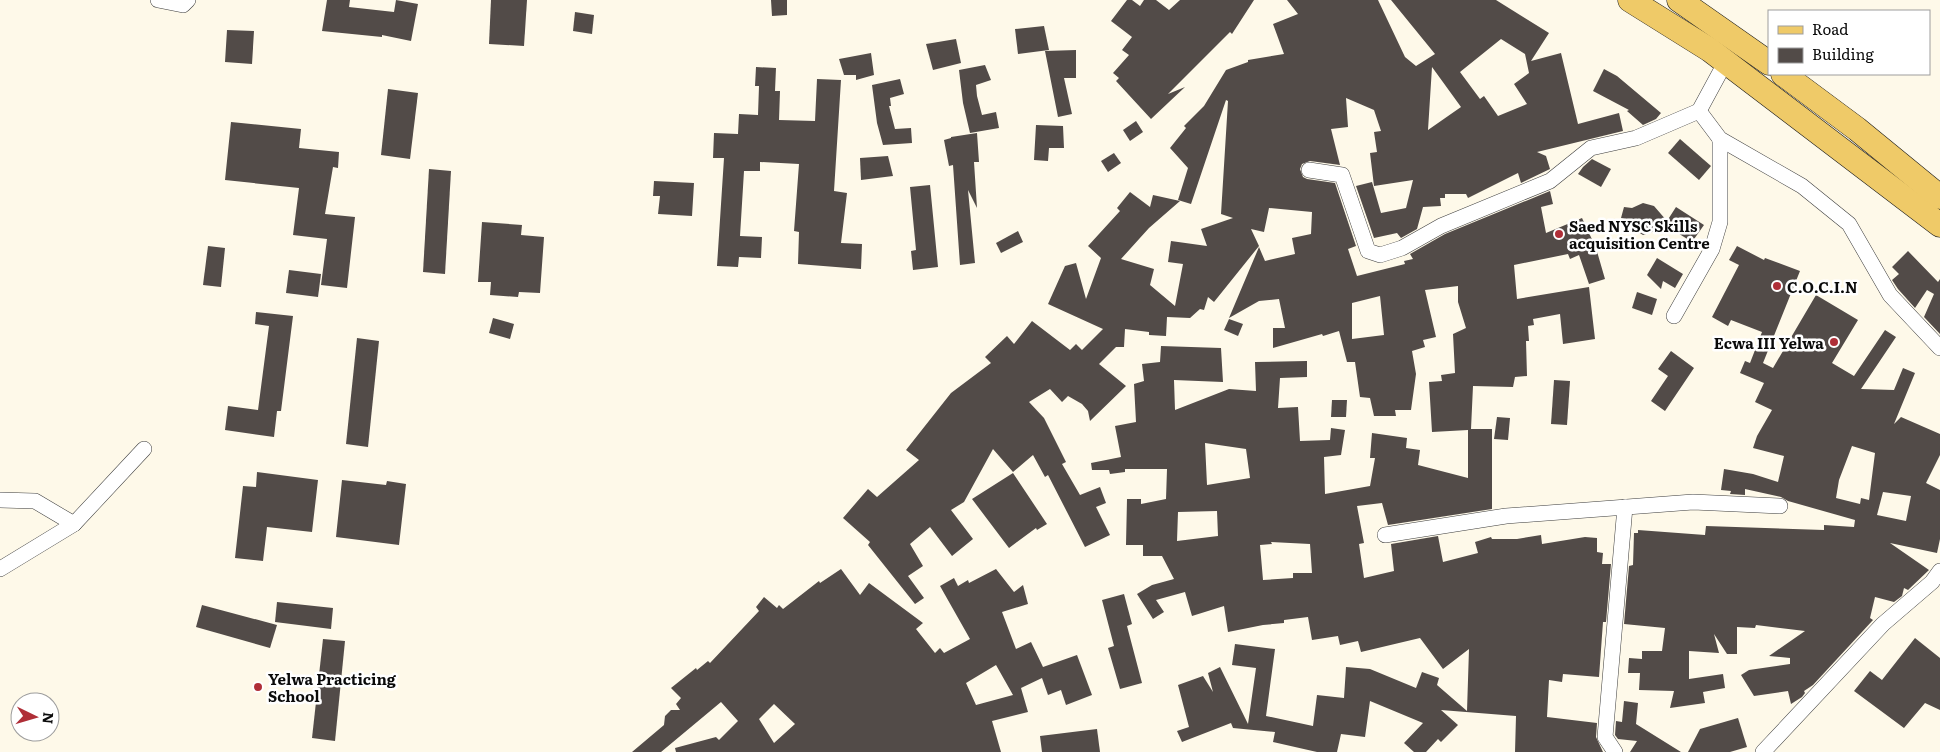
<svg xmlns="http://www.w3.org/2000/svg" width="1940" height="752" font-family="Literata,serif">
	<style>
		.building { fill: #524b48; fill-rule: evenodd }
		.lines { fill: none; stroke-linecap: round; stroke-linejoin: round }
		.street-casing { stroke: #3d3d3d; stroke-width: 16 }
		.primary-casing { stroke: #1b1b1b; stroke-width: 25 }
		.street { stroke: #fff; stroke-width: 15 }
		.primary { stroke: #efca68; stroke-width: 24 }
		.poi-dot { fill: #af2e37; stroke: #fff; stroke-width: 2 }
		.labels { text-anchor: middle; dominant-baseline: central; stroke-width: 5; stroke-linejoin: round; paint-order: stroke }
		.poi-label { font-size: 15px; font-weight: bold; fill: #0a0a0a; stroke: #fff; text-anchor: start }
	</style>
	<rect width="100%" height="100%" fill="#fef9e9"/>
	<g class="building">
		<path d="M327,0H350L349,7L394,12L396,0L418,4L411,41L382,35V37L322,31Z"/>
		<path d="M491,0H527L524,46L489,44Z"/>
		<path d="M771,0H787V15L772,16Z"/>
		<path d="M1127,0H1132L1140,6L1144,0H1156L1169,10L1180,0H1254L1232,34L1230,32L1168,94L1185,87L1151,119L1116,81L1119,78L1113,73L1129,55L1122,50L1132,37L1111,21Z"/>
		<path d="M1287,0H1378L1405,57L1416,66L1435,54L1391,0H1496L1549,33L1531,61L1561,53L1578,124L1619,113L1623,131L1537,152L1546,156L1550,169L1521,183L1518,173L1468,198L1466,194H1445V198H1440L1441,206L1423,207L1417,229L1401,238L1397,233L1374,238L1356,186L1372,182L1381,213L1406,208L1413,180L1374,186L1370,153L1377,152L1374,132L1381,131L1374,110L1346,98L1348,127L1331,129L1340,165L1310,161L1302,164L1300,169L1303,177L1307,179L1335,183L1356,246L1348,249L1357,276L1405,264L1404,261L1413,259L1410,254L1445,234L1550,191L1553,204L1541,207L1546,233L1582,218L1596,248L1605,279L1589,284L1579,255L1570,259L1568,254L1514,265L1517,299L1589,287L1595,339L1563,344L1560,314L1533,319L1534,325L1528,326L1529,341H1526L1527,376L1515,377L1513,387L1473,386L1471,429H1492V509L1388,525L1382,503L1357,506L1364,543L1359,544L1364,578L1394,571L1391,544L1438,536L1443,562L1478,553L1475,542L1491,537L1492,539H1517L1541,535L1542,544L1585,537L1597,538V552L1603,553L1602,564H1611L1606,622H1603L1599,677L1563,674L1562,682L1549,680L1547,717L1597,723L1596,737L1603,752H1515L1516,716L1441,710L1458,725L1441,742L1438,739L1426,752H1414L1404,743L1423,723L1370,701L1365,737L1341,734L1337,752H1317L1273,742L1275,732L1233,728L1231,723L1182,742L1177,731L1189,727L1178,685L1203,676L1213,692L1208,673L1220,667L1248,724L1256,668L1232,665L1235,644L1275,649L1266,716L1313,726L1317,695L1344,698L1346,667L1370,669L1416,688L1422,672L1439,678L1437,685L1467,711L1469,649L1443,669L1420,638L1361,652L1358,641L1340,645L1338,636L1312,640L1308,617L1284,620V623L1263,625L1228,632L1224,606L1192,616L1185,592L1156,600L1164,612L1153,619L1137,594L1152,585L1174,579L1162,556H1143V545H1126L1127,499H1141V504L1166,499L1167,469H1125V472L1110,474L1109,470H1092L1091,463L1121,457L1115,426L1136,422L1134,384L1144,381L1142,364L1160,362L1161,346L1221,348L1223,382L1174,380L1175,410L1229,389L1256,391L1255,362L1307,361V377L1280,378L1278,408L1298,407L1300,441L1330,440L1331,428L1345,430L1341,455L1324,457L1325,494L1370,486L1375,458H1370L1372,433L1407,438L1406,448L1420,450L1418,465L1468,478V430L1432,432L1429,382L1442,381L1441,375L1455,373L1453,334L1466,328L1458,302V286L1425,290L1436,337L1423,340L1425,347L1412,351L1416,374L1411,410H1395L1396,416H1374L1370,398L1360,397L1355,362H1347L1339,331L1323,336L1322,334L1273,348V328H1285L1279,299L1259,301L1229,318L1259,247L1265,261L1295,254L1292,238L1311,234L1312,212L1269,208L1264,232L1251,229L1259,246L1214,302L1208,297L1204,310L1200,309L1190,318L1167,317L1166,336L1149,335V332L1125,329L1124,347H1116L1099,364L1126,386L1090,421L1088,411L1082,404L1068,396L1062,402L1050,389L1029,402L1044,418L1066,462L1062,464L1080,495L1100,487L1106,503L1096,507L1110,535L1085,547L1048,475L1045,477L1033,455L1013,472L993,449L964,502L951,510L973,539L952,556L930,527L910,544L923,566L908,576L924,598L915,604L868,545L870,542L843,518L868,489L877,497L919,460L906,450L951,393L991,363L985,357L1007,336L1014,344L1032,321L1070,350L1076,344L1082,350L1103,329L1048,304L1065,266L1076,263L1086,299L1101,258L1088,246L1120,211L1117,208L1130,192L1150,207L1153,195L1180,201L1149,228L1121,259L1154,269L1150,285L1175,306L1183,264L1168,262L1171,241L1207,246L1201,229L1233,218L1221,214L1228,101L1226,100L1191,204L1178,200L1188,168L1170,148L1186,128L1184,126L1204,106L1226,70L1248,62V60L1284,54L1273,24L1298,14ZM1501,39L1525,54L1529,73L1514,84L1527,104L1498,116L1484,96L1480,99L1460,72ZM1432,67L1461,107L1428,130ZM1380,296L1384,335L1352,339V303ZM1205,443L1246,449L1250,478L1207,485ZM1217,511L1218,536L1177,541L1178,512ZM1271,542L1310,544L1312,573H1293V578L1263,580L1260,545L1272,544Z"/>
		<path d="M575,12L594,15L592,34L573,31Z"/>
		<path d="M1044,26L1049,50L1018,54L1015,29Z"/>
		<path d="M227,30L254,31L252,64L225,62Z"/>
		<path d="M956,39L961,63L933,70L926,44Z"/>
		<path d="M1076,50V78H1064L1072,114L1058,117L1045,51Z"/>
		<path d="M871,53L874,75L856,80V75H844L839,59Z"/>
		<path d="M985,65L991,80L976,85L977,96L982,115L996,112L999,128L970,133L963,103L959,70Z"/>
		<path d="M756,67L776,68L775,91H780L779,120L815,121L817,79L841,80L834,191L847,193L841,243L862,244L861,269L798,264L799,232L794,231L799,164L760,162V171H744L740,236L762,237L761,258L739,257L738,267L717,266L724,158H713L714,133L738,134L739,114L758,115L759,86H755Z"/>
		<path d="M1604,69L1617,76L1661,113L1656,119L1643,125L1627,111L1629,110L1593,91Z"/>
		<path d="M900,79L904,94L890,98L891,106H889L895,129L911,128L912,143L883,145L877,123L872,85Z"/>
		<path d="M388,89L418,93L410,159L381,155Z"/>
		<path d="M1136,121L1143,132L1130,141L1123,130Z"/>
		<path d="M231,122L301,129L299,148L339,152L338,168L333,167L325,214L355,217L347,288L321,285L327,239L293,235L299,188L225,180Z"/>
		<path d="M1036,125L1063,126L1064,148H1049L1048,161L1034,160Z"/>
		<path d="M977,133L979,162H974L977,208L968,190L975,263L960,265L953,165L949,166L944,140L951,138V137Z"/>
		<path d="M1680,139L1711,166L1699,180L1668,153Z"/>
		<path d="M1114,153L1121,163L1108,172L1101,161Z"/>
		<path d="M888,156L893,176L861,180L860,158Z"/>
		<path d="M1592,159L1611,169L1601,187L1578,174L1583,167Z"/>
		<path d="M429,169L451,171L445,274L423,272Z"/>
		<path d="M654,181L694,183L692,216L658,214L660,196H653Z"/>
		<path d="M930,185L938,267L913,270L911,251L916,250L910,187Z"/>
		<path d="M1643,203L1654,206L1667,221L1676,207L1704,225L1692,242L1673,230L1677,224L1643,235L1635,230L1629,220L1621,218L1624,207L1632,208Z"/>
		<path d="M482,222L522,225L521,235L544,237L540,293L519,292L518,297L490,295L491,282H478Z"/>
		<path d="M1018,231L1023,242L1001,253L996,243Z"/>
		<path d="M208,246L225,248L221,287L203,285Z"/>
		<path d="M1737,246L1764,260L1765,258L1800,271L1763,363L1773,368L1816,295L1858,320L1832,363L1854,376L1885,330L1896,337L1861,389L1894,390L1903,368L1915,373L1894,424L1901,417L1940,434V455L1926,483L1940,490V539L1937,553L1890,543L1929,570L1908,590L1904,588L1902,596L1894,602L1875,597L1870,618L1873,620L1813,685L1804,691L1805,693L1802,697L1791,704L1788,691L1754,696L1741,675L1749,670L1790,664V658L1769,656L1805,631L1756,625L1755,628L1737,627V654H1727L1714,634L1719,653L1689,651V679L1723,674L1725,688L1703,692L1705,703L1670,708L1674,691L1639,690L1640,673H1628L1629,658L1642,659V651H1662L1665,628L1624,624L1629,566L1633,565L1634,533H1638V530L1705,535L1706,526L1824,530V525L1854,527L1855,520L1788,501L1781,497L1745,489V495L1730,494L1731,491L1721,490L1724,469L1753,474L1778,482L1784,456L1753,448L1757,436L1772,410L1755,402L1764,383L1740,373L1745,361L1750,363L1762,332L1731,320L1728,326L1712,317L1739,265L1729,260ZM1852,446L1875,453L1869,500L1861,498L1860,504L1836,498L1839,480ZM1883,492L1911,496L1906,521L1877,515Z"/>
		<path d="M1908,251L1938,282L1940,279V334L1924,317L1934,294L1927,290L1915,308L1898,289L1892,280L1899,274L1892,267Z"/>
		<path d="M1657,258L1683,274L1675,288L1663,281L1661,289L1647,275Z"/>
		<path d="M289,270L321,274L318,297L286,293Z"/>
		<path d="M1637,292L1657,299L1652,315L1632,308Z"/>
		<path d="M256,312L293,316L281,411H277L274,437L225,430L228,406L258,410L269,326L255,324Z"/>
		<path d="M493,318L514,324L510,339L489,333Z"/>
		<path d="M1229,319L1243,324L1238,336L1224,330Z"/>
		<path d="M357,338L379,341L368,447L346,444Z"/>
		<path d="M1671,351L1694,368L1665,411L1651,401L1668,376L1658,369Z"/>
		<path d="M1554,380L1570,381L1567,425L1551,424Z"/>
		<path d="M1332,400H1347L1346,417H1331Z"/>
		<path d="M1497,417L1510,418L1508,440L1494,439Z"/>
		<path d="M257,472L318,480L312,532L267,527L263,561L235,558L243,486L256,487Z"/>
		<path d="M1013,473L1047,524L1037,530L1036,528L1009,548L972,499Z"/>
		<path d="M342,480L386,485L387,481L406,484L399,545L336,537Z"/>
		<path d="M841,569L860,595L869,583L923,623L916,629L935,653L940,648L944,653L970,639L940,586L954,578L958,586L968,580L969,583L996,569L1014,592L1023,585L1028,604L1002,612L1016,649L1031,642L1043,667L1077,655L1092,695L1066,705L1061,690L1048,695L1042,678L1021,688L1028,712L992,721L1001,752H676L675,748L716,737L719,740L738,721L721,702L661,752H632L664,725L665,716L671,710H680L676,704L681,698L671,688L696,668L697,670L708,661L710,663L759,611L756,607L764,597L777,608L779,605L783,609L819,581L820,583ZM996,665L1013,695L976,705L966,683ZM774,704L795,724L774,743L759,719Z"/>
		<path d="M1124,594L1132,624L1127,626L1142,683L1120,689L1108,648L1114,646L1102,600Z"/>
		<path d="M277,602L333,608L331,629L275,622Z"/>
		<path d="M202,605L277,625L270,648L196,627Z"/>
		<path d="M1915,638L1940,658V710L1925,703L1904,728L1854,691L1870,671L1882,680Z"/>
		<path d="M323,639L345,641L335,741L312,738Z"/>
		<path d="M1624,701L1638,703L1636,724L1681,752H1630L1637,741L1618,739L1615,735L1616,721L1622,722Z"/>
		<path d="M1738,718L1747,747L1730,752H1688L1700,729Z"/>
		<path d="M1097,729L1100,752H1042L1040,736Z"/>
	</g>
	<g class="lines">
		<defs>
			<g id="street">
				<path d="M158,0L183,5L188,0"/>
				<path d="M1699,111L1720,139L1802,186L1849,224L1890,295L1940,348"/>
				<path d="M1309,170L1342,175L1368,251L1380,255L1402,248L1441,226L1550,181L1591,148L1636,138L1699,111L1725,63"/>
				<path d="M1674,316L1712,249L1720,222V139"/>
				<path d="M0,500L35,501L74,524"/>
				<path d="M1385,535L1506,516L1693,502L1780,506"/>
				<path d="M0,569L74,524L144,449"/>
				<path d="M1615,752L1605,737L1625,507"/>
				<path d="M1763,752L1883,624L1932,582L1940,571"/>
			</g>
			<g id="primary">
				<path d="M1630,0L1710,50L1940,225"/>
				<path d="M1679,0L1769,63"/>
				<path d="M1783,74L1857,129L1940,197"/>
			</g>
		</defs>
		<use href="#street" class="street-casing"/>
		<use href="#primary" class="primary-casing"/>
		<use href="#street" class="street"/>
		<use href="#primary" class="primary"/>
	</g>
	<g class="poi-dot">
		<circle cx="1559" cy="234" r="5"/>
		<circle cx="1777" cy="286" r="5"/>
		<circle cx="1834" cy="342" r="5"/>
		<circle cx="258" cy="687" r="5"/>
	</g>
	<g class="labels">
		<g class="poi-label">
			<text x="1569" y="225">Saed NYSC Skills<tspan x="1569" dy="17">acquisition Centre</tspan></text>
			<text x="1787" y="286">C.O.C.I.N</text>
			<text x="1824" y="342" text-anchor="end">Ecwa III Yelwa</text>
			<text x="268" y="678">Yelwa Practicing<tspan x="268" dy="17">School</tspan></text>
		</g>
	</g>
	<rect x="1768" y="10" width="162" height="65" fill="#ffffff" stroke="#9d9d9d"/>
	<rect x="1778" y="26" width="25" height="8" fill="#efca68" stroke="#9d9d9d"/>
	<text x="1812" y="35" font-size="15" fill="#0a0a0a">Road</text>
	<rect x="1778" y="48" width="25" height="15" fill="#524b48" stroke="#9d9d9d"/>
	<text x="1812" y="60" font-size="15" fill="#0a0a0a">Building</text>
	<g transform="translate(35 717) rotate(95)"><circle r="24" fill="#ffffff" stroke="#9d9d9d"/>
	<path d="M0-4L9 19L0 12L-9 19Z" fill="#af2e37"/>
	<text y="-8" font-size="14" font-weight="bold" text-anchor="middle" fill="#0a0a0a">N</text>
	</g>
</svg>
